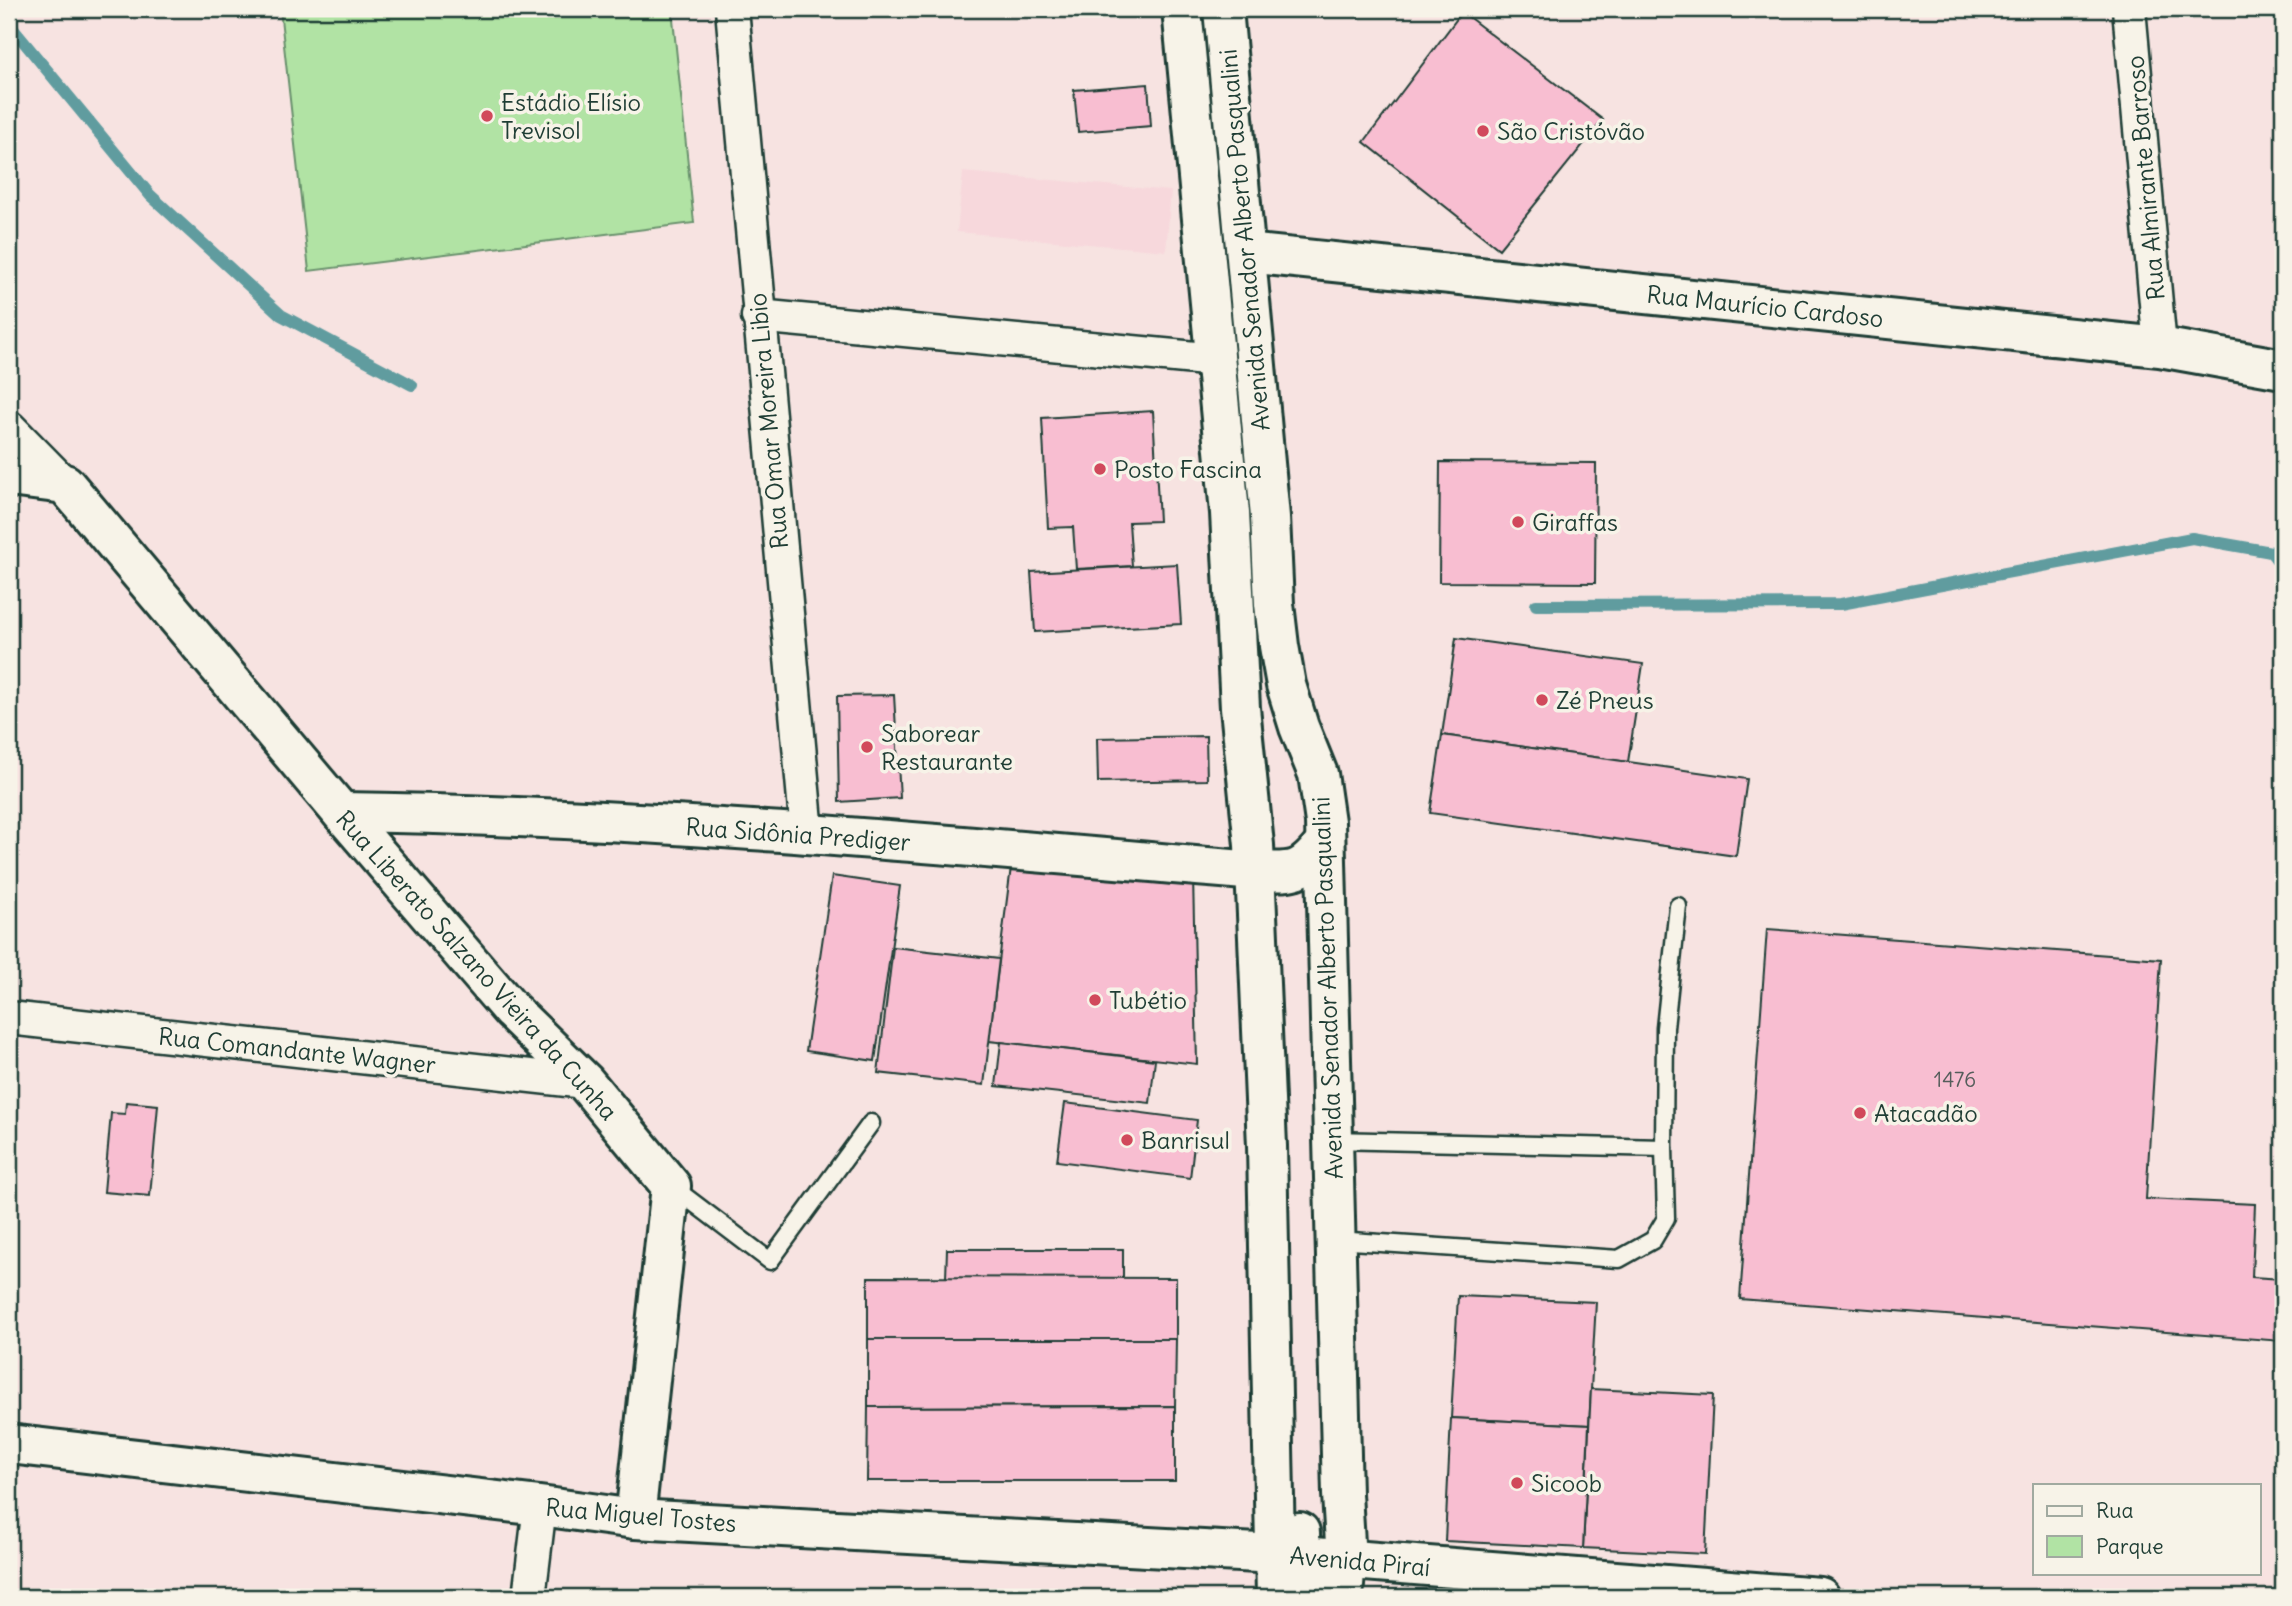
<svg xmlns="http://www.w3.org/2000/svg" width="2292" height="1606" font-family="Delius,sans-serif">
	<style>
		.built { fill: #f7d8dc }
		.green { fill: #b1e3a4; stroke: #68906c; stroke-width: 2 }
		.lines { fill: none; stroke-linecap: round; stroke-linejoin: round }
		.stream { stroke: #609c9f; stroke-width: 12 }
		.building { fill: #f8bed1; stroke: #1f3d34; stroke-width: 2 }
		.lane-casing { stroke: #1f3d34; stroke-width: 21 }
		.street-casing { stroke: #1f3d34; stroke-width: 37 }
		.secondary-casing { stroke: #1f3d34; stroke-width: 44 }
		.lane { stroke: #f7f3e8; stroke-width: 16 }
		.street { stroke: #f7f3e8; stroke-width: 32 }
		.secondary { stroke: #f7f3e8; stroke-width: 38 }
		.poi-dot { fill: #d1495b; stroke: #f7f3e8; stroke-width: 2.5 }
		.labels { text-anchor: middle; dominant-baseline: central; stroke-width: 7; stroke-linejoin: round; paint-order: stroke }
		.number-label { font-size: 21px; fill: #555d5b }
		.poi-label { font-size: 24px; fill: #1f3d34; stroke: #f7f3e8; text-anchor: start }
		.street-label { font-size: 24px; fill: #1f3d34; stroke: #f7f3e8 }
	</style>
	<rect width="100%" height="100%" fill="#f7e3e1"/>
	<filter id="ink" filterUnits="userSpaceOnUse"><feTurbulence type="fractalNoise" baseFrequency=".0143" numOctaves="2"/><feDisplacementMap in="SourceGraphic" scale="14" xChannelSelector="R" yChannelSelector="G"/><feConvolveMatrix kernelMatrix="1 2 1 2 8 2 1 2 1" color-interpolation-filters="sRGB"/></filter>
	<g filter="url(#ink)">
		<path class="built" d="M963,172L1171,191L1166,251L957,232Z"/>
		<path class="green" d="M280,9H672L694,223L309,271Z"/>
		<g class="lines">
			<g class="stream">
				<path d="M9,24L150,195L281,315L412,385"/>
				<path d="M2271,552L2283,568"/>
				<path d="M1536,605L1841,604L2192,538L2271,552L2283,549"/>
			</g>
		</g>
		<g class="building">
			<path d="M1462,12L1603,120L1499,249L1364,142Z"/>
			<path d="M1148,84L1151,126L1078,132L1074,90Z"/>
			<path d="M1153,411L1159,521L1129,522L1132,566L1076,569L1073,527L1048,528L1042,418Z"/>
			<path d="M1440,462L1596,463L1595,583L1439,582Z"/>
			<path d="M1177,564L1181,624L1035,632L1031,572Z"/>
			<path d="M1456,638L1643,664L1628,762L1442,735Z"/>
			<path d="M894,695L900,798L839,802L837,696Z"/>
			<path d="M1442,735L1747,779L1736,856L1430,813Z"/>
			<path d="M1206,736L1207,780L1098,782L1097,738Z"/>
			<path d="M1012,859L1193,876L1197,1064L989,1041Z"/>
			<path d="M832,876L900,886L875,1061L806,1051Z"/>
			<path d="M1767,929L2161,959L2146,1199L2255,1204L2252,1277L2283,1279L2282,1341L1740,1299Z"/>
			<path d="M893,947L999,959L984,1085L878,1073Z"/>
			<path d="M1001,1042L1155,1060L1150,1103L996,1086Z"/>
			<path d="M126,1102L158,1105L150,1196L104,1192L111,1113L125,1114Z"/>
			<path d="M1065,1103L1197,1120L1190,1178L1057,1161Z"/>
			<path d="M947,1249H1123V1278H946Z"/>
			<path d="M868,1277L1176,1278V1339H868Z"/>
			<path d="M1458,1296L1596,1302L1589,1425L1451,1418Z"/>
			<path d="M868,1339H1176L1175,1406L868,1407Z"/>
			<path d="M1591,1389L1713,1395L1705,1554L1583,1548Z"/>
			<path d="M1175,1406V1481H867L868,1407Z"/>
			<path d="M1451,1418L1589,1425L1583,1548L1445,1541Z"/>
		</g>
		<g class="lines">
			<defs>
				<g id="lane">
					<path d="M1332,1140L1664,1148"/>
					<path d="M674,1188L770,1261L871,1123"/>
					<path d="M1336,1240L1619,1259L1653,1240L1666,1218L1664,1148L1665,1028L1678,906"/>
				</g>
				<g id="street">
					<path d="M732,9L807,833"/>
					<path d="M2129,9L2160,347"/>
					<path d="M758,316L1216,360"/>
					<path d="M9,427L65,484"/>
					<path d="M9,1018L585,1082"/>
					<path d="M529,1597L540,1506"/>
				</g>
				<g id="secondary">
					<path d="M1182,9L1230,513L1240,708L1254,845L1267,1146L1276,1597"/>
					<path d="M1223,9L1270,517L1274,604L1279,646L1286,685L1299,727L1318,774L1325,822L1342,1494L1346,1560L1343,1597"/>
					<path d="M1246,253L2160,347L2283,369"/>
					<path d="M9,477L65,484L341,812L512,1011L585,1082L671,1186L635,1519"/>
					<path d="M341,812C646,816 950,845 1255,871C1293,872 1300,875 1325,843"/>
					<path d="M9,1444L540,1506L635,1519L1276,1554L1820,1597"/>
					<path d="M1300,1532C1300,1555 1302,1579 1316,1597"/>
				</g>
			</defs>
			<use href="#lane" class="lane-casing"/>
			<use href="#street" class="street-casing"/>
			<use href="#secondary" class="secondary-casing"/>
			<use href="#lane" class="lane"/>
			<use href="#street" class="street"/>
			<use href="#secondary" class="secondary"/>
		</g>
	</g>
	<g class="poi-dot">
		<circle cx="487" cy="116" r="7"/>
		<circle cx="1483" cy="131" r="7"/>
		<circle cx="1100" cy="469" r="7"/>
		<circle cx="1518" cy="522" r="7"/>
		<circle cx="1542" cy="700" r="7"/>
		<circle cx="867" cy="747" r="7"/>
		<circle cx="1095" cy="1000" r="7"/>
		<circle cx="1860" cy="1113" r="7"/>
		<circle cx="1127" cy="1140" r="7"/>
		<circle cx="1517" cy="1483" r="7"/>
	</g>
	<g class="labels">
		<g class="number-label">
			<text x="1955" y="1079">1476</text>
		</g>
		<g class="poi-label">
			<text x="501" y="102">Estádio Elísio<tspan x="501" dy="28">Trevisol</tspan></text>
			<text x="1497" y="131">São Cristóvão</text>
			<text x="1114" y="469">Posto Fascina</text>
			<text x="1532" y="522">Giraffas</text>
			<text x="1556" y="700">Zé Pneus</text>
			<text x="881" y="733">Saborear<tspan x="881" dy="28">Restaurante</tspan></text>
			<text x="1109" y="1000">Tubétio</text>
			<text x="1874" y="1113">Atacadão</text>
			<text x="1141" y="1140">Banrisul</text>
			<text x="1531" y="1483">Sicoob</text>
		</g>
		<g class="street-label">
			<text transform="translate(2145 178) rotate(-95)">Rua Almirante Barroso</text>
			<text transform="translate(1244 240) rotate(-95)">Avenida Senador Alberto Pasqualini</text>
			<text transform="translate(1765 306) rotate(6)">Rua Maurício Cardoso</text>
			<text transform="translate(768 421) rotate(-95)">Rua Omar Moreira Libio</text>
			<text transform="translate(798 834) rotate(4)">Rua Sidônia Prediger</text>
			<text transform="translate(477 965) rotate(48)">Rua Liberato Salzano Vieira da Cunha</text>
			<text transform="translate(1327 988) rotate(-92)">Avenida Senador Alberto Pasqualini</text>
			<text transform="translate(297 1050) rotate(6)">Rua Comandante Wagner</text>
			<text transform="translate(641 1515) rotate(5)">Rua Miguel Tostes</text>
			<text transform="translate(1360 1561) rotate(5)">Avenida Piraí</text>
		</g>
	</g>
	<rect width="2292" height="1606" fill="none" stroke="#f7f3e8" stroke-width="35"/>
	<rect x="18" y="18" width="2257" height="1571" fill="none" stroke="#1f3d34" stroke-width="2.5" filter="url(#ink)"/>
	<rect x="2033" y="1484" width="228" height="91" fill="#f7f3e8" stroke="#a1aaa0" stroke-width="2"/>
	<rect x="2047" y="1506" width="35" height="10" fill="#f7f3e8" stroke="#a1aaa0" stroke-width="2"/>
	<text x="2096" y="1518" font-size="21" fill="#1f3d34">Rua</text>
	<rect x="2047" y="1536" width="35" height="21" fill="#b1e3a4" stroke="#a1aaa0" stroke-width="2"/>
	<text x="2096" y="1554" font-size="21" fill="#1f3d34">Parque</text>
</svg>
